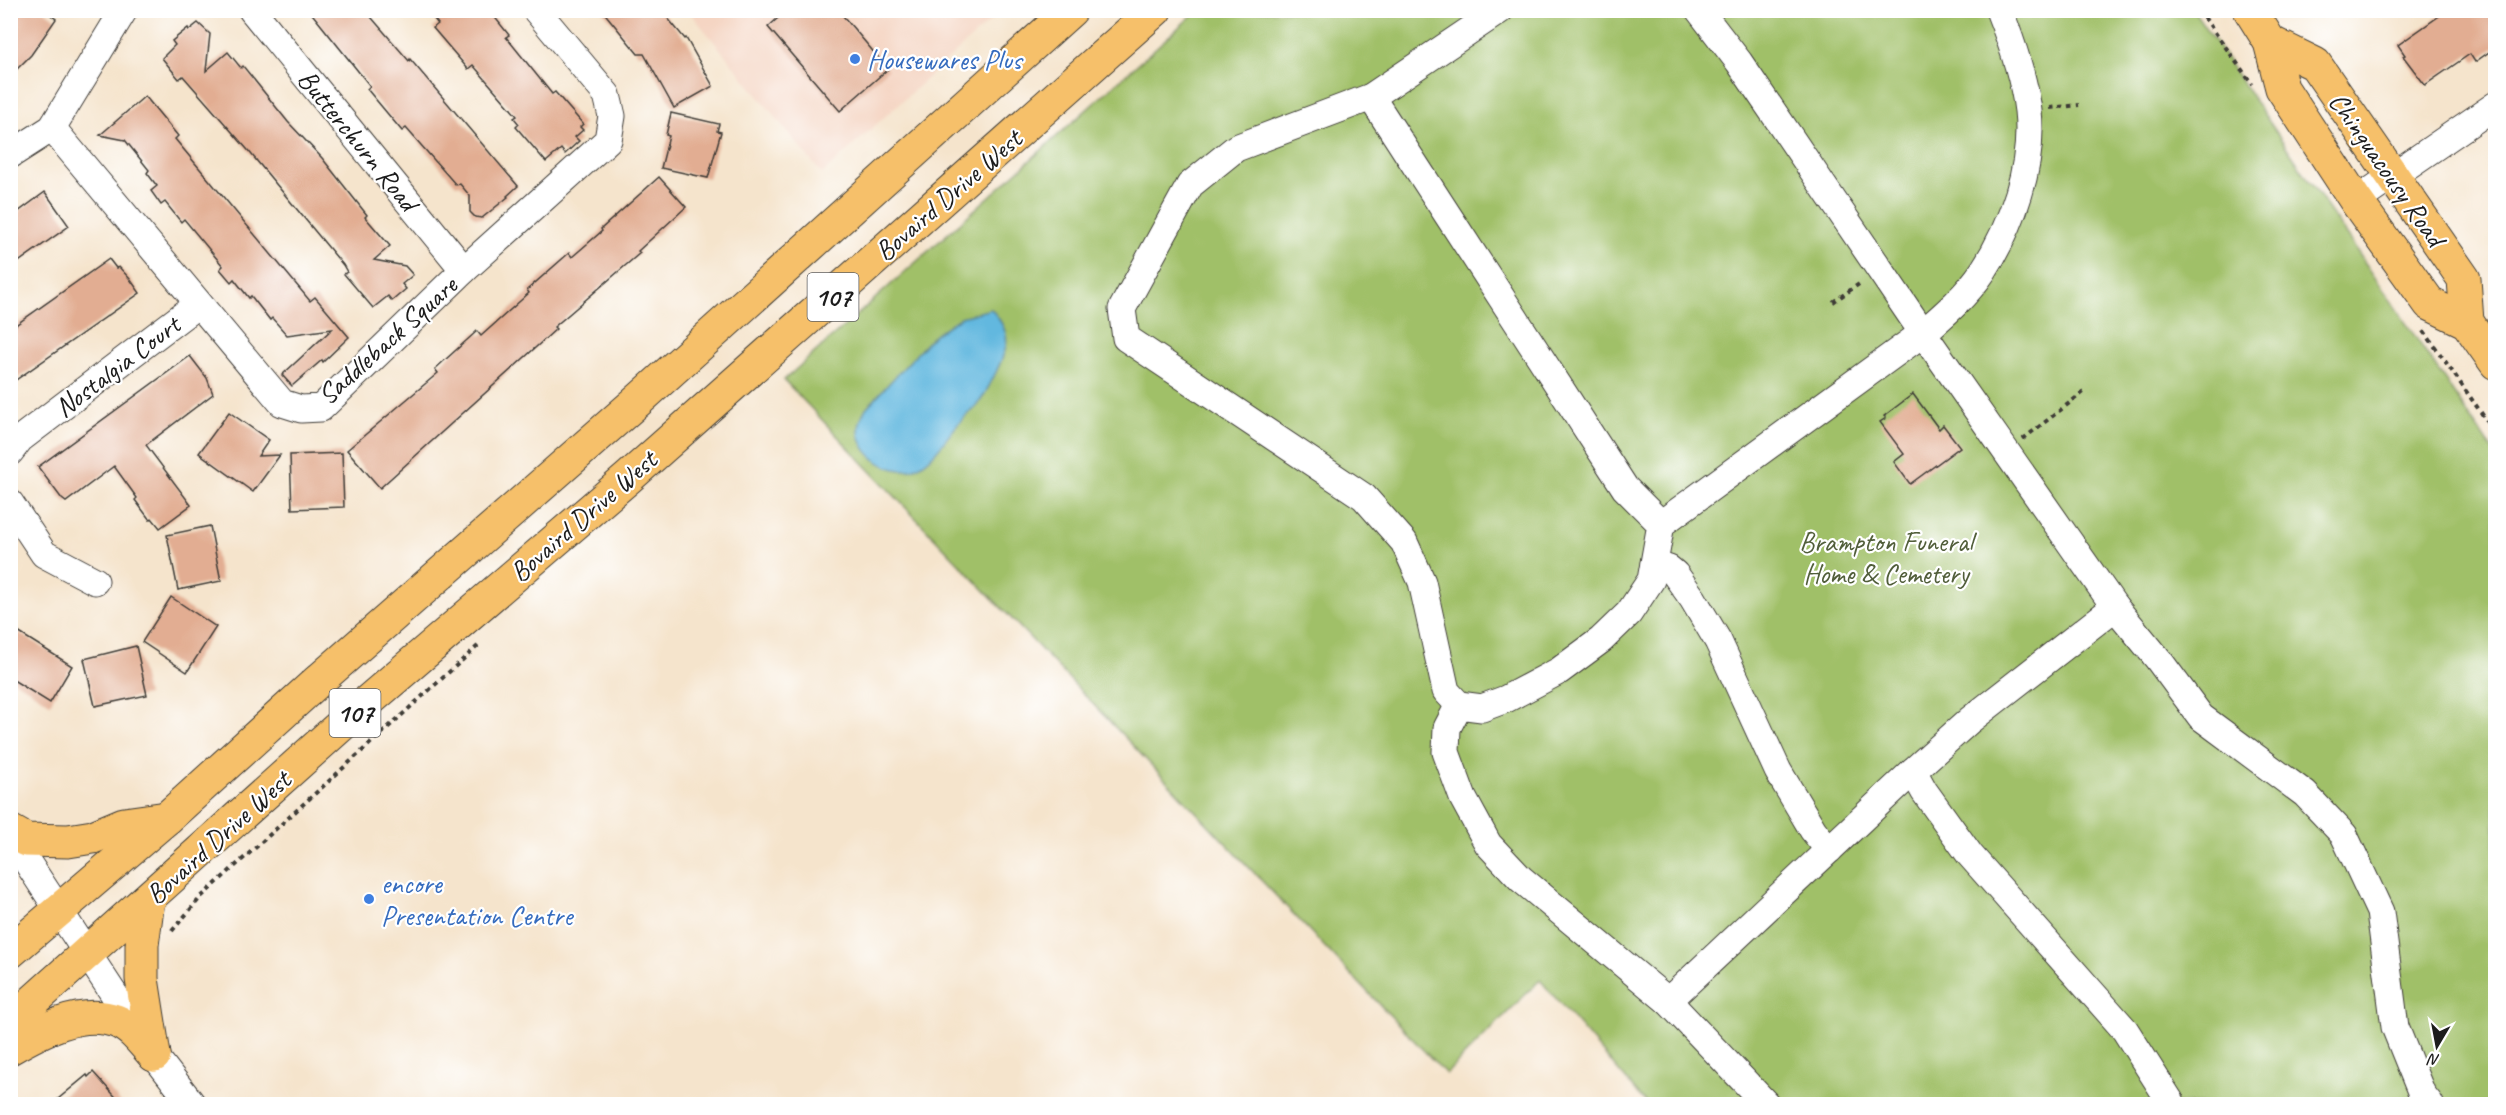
<svg xmlns="http://www.w3.org/2000/svg" width="2506" height="1115" font-family="Caveat,sans-serif">
	<style>
		.built { fill: #f4d3c0 }
		.green { fill: #a0c068; stroke: #5e6e42; stroke-width: 1.5 }
		.water { fill: #62b8df; stroke: #3f6a7e; stroke-width: 1.5 }
		.building { fill: #e2ad92 }
		.lines { fill: none; stroke-linecap: round; stroke-linejoin: round }
		.minor-casing { stroke: #3d3a36; stroke-width: 29 }
		.major-casing { stroke: #3d3a36; stroke-width: 35 }
		.path { stroke: #3d3a36; stroke-width: 4; stroke-dasharray: 4.5 4.5; stroke-linecap: butt }
		.minor { stroke: #fff; stroke-width: 27 }
		.major { stroke: #f6c06b; stroke-width: 33 }
		.shop-dot { fill: #3f7fe0; stroke: #fff; stroke-width: 2 }
		.labels { text-anchor: middle; dominant-baseline: central; stroke-width: 4.5; stroke-linejoin: round; paint-order: stroke }
		.shield { fill: #fff; stroke: #606060; stroke-width: 1.5 }
		.shield-label { font-size: 27px; font-weight: bold; fill: #1c1c1c }
		.shop-label { font-size: 28px; fill: #366cbe; stroke: #fff; text-anchor: start }
		.street-label { font-size: 28px; fill: #1c1c1c; stroke: #fff }
		.park-label { font-size: 28px; fill: #515e3a; stroke: #fff }
	</style>
	<rect width="100%" height="100%" fill="#fff"/>
	<filter id="ink" filterUnits="userSpaceOnUse"><feTurbulence type="fractalNoise" baseFrequency=".0167" numOctaves="2"/><feDisplacementMap in="SourceGraphic" scale="12" xChannelSelector="R" yChannelSelector="G"/><feConvolveMatrix kernelMatrix="1 2 1 2 8 2 1 2 1" color-interpolation-filters="sRGB"/></filter>
	<filter id="wash" filterUnits="userSpaceOnUse"><feTurbulence type="fractalNoise" baseFrequency=".008" numOctaves="4" result="noise"/><feDisplacementMap in="SourceGraphic" scale="24" xChannelSelector="R" yChannelSelector="G"/><feGaussianBlur stdDeviation="1.35" result="paint"/><feColorMatrix in="noise" values="0 0 0 0 0 0 0 0 0 0 0 0 0 0 0 0 0 1.4 0 .05"/><feComposite in="paint" operator="in"/></filter>
	<g filter="url(#wash)">
		<rect width="100%" height="100%" fill="#f5e4cc"/>
		<path class="built" d="M689,11H1001L822,174Z"/>
		<path class="green" d="M1197,11H2194L2495,454V1104H1647L1540,980L1446,1074L784,380Z"/>
		<path class="water" d="M991,309C1000,319 1009,332 1006,346C1003,360 990,385 983,397C978,406 968,413 961,421C946,436 933,463 912,469C889,475 859,454 859,430C859,422 862,415 866,408L935,334L961,317Z"/>
		<g id="blocks">
			<g class="building">
				<path d="M10,10H44L56,19L31,55L10,76Z"/>
				<path d="M309,10H365L409,61L410,59L518,186L507,196L508,197L482,218L475,217L470,212V196L460,184L456,185L406,128L402,131L367,89L370,86Z"/>
				<path d="M427,10H489L509,35L506,37L552,94L555,92L583,124L580,127L583,130L575,137L579,141L565,154L561,149L546,162L516,127L519,124L514,118L517,116L473,65L468,69L433,28L438,24Z"/>
				<path d="M602,10H661L685,39L686,38L713,86L674,108L644,54H638Z"/>
				<path d="M787,10H838L888,69L840,111L768,27Z"/>
				<path d="M2448,10H2496V47L2475,62L2470,54L2425,85L2403,56L2405,55L2398,45Z"/>
				<path d="M198,23L210,34L206,71L228,52L241,68L243,66L288,122L322,158L367,215L365,217L390,246L374,260L405,266L413,275L402,284L406,289L392,301L388,296L373,308L344,274L347,272L343,265L247,149L183,76L179,79L162,58L175,45L172,41L188,28L189,30Z"/>
				<path d="M145,96L178,136L175,139L310,301L315,297L349,337L323,362L322,360L292,386L282,375L332,329L287,335L272,318L270,320L251,296L249,298L234,279L231,282L220,269L223,266L184,219L181,222L165,202L161,205L151,191L157,186L147,173L149,170L125,140L100,135Z"/>
				<path d="M671,113L719,124L717,131L721,132L708,178L661,168L669,136L666,135Z"/>
				<path d="M659,177L686,207L638,251L640,253L554,327L556,329L380,488L347,450L438,373L435,369L477,331L481,336L529,293L527,290L569,253L572,257L602,231L601,229Z"/>
				<path d="M45,192L69,226L10,268V218Z"/>
				<path d="M109,259L116,268L119,267L130,279L140,293L10,384V329Z"/>
				<path d="M190,356L207,378L213,394L146,445L191,505L160,528L152,518L150,520L135,500L137,498L114,466L66,502L62,499L38,467Z"/>
				<path d="M1913,394L1939,429L1943,425L1960,447L1910,484L1894,462L1904,454L1880,422L1886,418L1884,416Z"/>
				<path d="M229,412L269,440L258,456L280,455L253,492L199,453Z"/>
				<path d="M342,453L344,507L292,509L290,455Z"/>
				<path d="M210,526L221,581L178,590L167,535Z"/>
				<path d="M171,597L216,627L187,672L142,642Z"/>
				<path d="M10,627L72,666L50,703L10,678Z"/>
				<path d="M136,646L147,695L95,706L84,659Z"/>
				<path d="M93,1072L122,1104H52L87,1075L88,1077Z"/>
			</g>
		</g>
	</g>
	<g filter="url(#ink)">
		<use href="#blocks" fill-opacity="0" stroke="#3d3a36" stroke-width="1.5"/>
		<g class="lines">
			<defs>
				<g id="minor">
					<path d="M252,10L464,270"/>
					<path d="M1500,10L1371,97L1236,148L1190,185L1122,309L1126,338L1364,497L1404,542L1422,582L1446,691L1459,705L1482,708L1506,699L1559,671L1601,640L1629,613L1651,580L1661,524L1923,333C1945,314 1967,295 1983,271C2012,226 2034,165 2028,111C2024,77 2012,43 1999,10"/>
					<path d="M1699,10L1739,62L1923,333L2115,607L1970,720L1913,771L1924,791L1970,855L2125,1030L2172,1104"/>
					<path d="M1371,97L1625,488L1661,524"/>
					<path d="M52,128L282,403L301,409L321,408L464,270L608,140L612,116L607,95L536,10"/>
					<path d="M10,155L52,128L124,10"/>
					<path d="M2356,201L2496,105"/>
					<path d="M10,452L20,439L198,304"/>
					<path d="M10,503L44,554L95,581"/>
					<path d="M1654,564L1669,569L1675,574L1693,599L1718,641L1778,771L1813,830L1829,850"/>
					<path d="M2115,607L2158,659L2201,717L2305,794L2344,835L2380,912L2395,1027L2422,1094L2430,1104"/>
					<path d="M1459,705L1447,728L1446,752L1463,798L1488,844L1521,879L1668,1001L1766,1104"/>
					<path d="M10,836L154,1055L192,1104"/>
					<path d="M1668,1001L1913,771"/>
				</g>
				<g id="major">
					<path d="M2250,10L2270,42L2282,88L2356,201L2430,304L2467,322L2496,363"/>
					<path d="M2270,42L2315,64L2464,279L2467,322"/>
					<path d="M10,831L26,840L68,841L93,837L124,824L167,818"/>
					<path d="M148,900L142,945V979L154,1055"/>
					<path d="M10,952L167,818L317,682L641,398L1071,10"/>
					<path d="M10,1022L359,709L628,478L1155,10"/>
					<path d="M10,1048C40,1031 81,1008 116,1021C132,1027 143,1043 154,1055"/>
				</g>
			</defs>
			<use href="#minor" class="minor-casing"/>
			<use href="#major" class="major-casing"/>
			<g class="path">
				<path d="M2199,10L2252,84"/>
				<path d="M2050,108L2079,105"/>
				<path d="M1833,302L1862,282"/>
				<path d="M2424,331L2496,434"/>
				<path d="M2023,439L2085,391"/>
				<path d="M172,931L201,897L480,644"/>
			</g>
			<use href="#minor" class="minor"/>
			<use href="#major" class="major"/>
		</g>
	</g>
	<g class="shop-dot">
		<circle cx="855" cy="59" r="6"/>
		<circle cx="369" cy="899" r="6"/>
	</g>
	<g class="labels">
		<g class="shield">
			<rect x="807.5" y="273" width="51" height="48" rx="4.5"/>
			<rect x="329.5" y="689" width="51" height="48" rx="4.5"/>
		</g>
		<g class="shield-label">
			<text x="833" y="297">107</text>
			<text x="355" y="713">107</text>
		</g>
		<g class="shop-label">
			<text x="867" y="59">Housewares Plus</text>
			<text x="381" y="883">encore<tspan x="381" dy="32">Presentation Centre</tspan></text>
		</g>
		<g class="street-label">
			<text transform="translate(358 140) rotate(51)">Butterchurn Road</text>
			<text transform="translate(2387 169) rotate(55)">Chinguacousy Road</text>
			<text transform="translate(948 195) rotate(-41)">Bovaird Drive West</text>
			<text transform="translate(387 340) rotate(-42)">Saddleback Square</text>
			<text transform="translate(117 366) rotate(-37)">Nostalgia Court</text>
			<text transform="translate(583 516) rotate(-41)">Bovaird Drive West</text>
			<text transform="translate(218 837) rotate(-42)">Bovaird Drive West</text>
		</g>
		<g class="park-label">
			<text x="1886" y="541">Brampton Funeral<tspan x="1886" dy="32">Home &amp; Cemetery</tspan></text>
		</g>
	</g>
	<rect width="2506" height="1115" fill="none" stroke="#fff" stroke-width="36"/>
	<g transform="translate(2437 1046) rotate(190)" stroke="#ffffff" stroke-width="4.5" paint-order="stroke">
	<path d="M0-4.5L10 22L0 15L-10 22Z" fill="#1c1c1c"/>
	<text y="-9" font-size="16" font-weight="bold" text-anchor="middle" fill="#1c1c1c">N</text>
	</g>
</svg>
